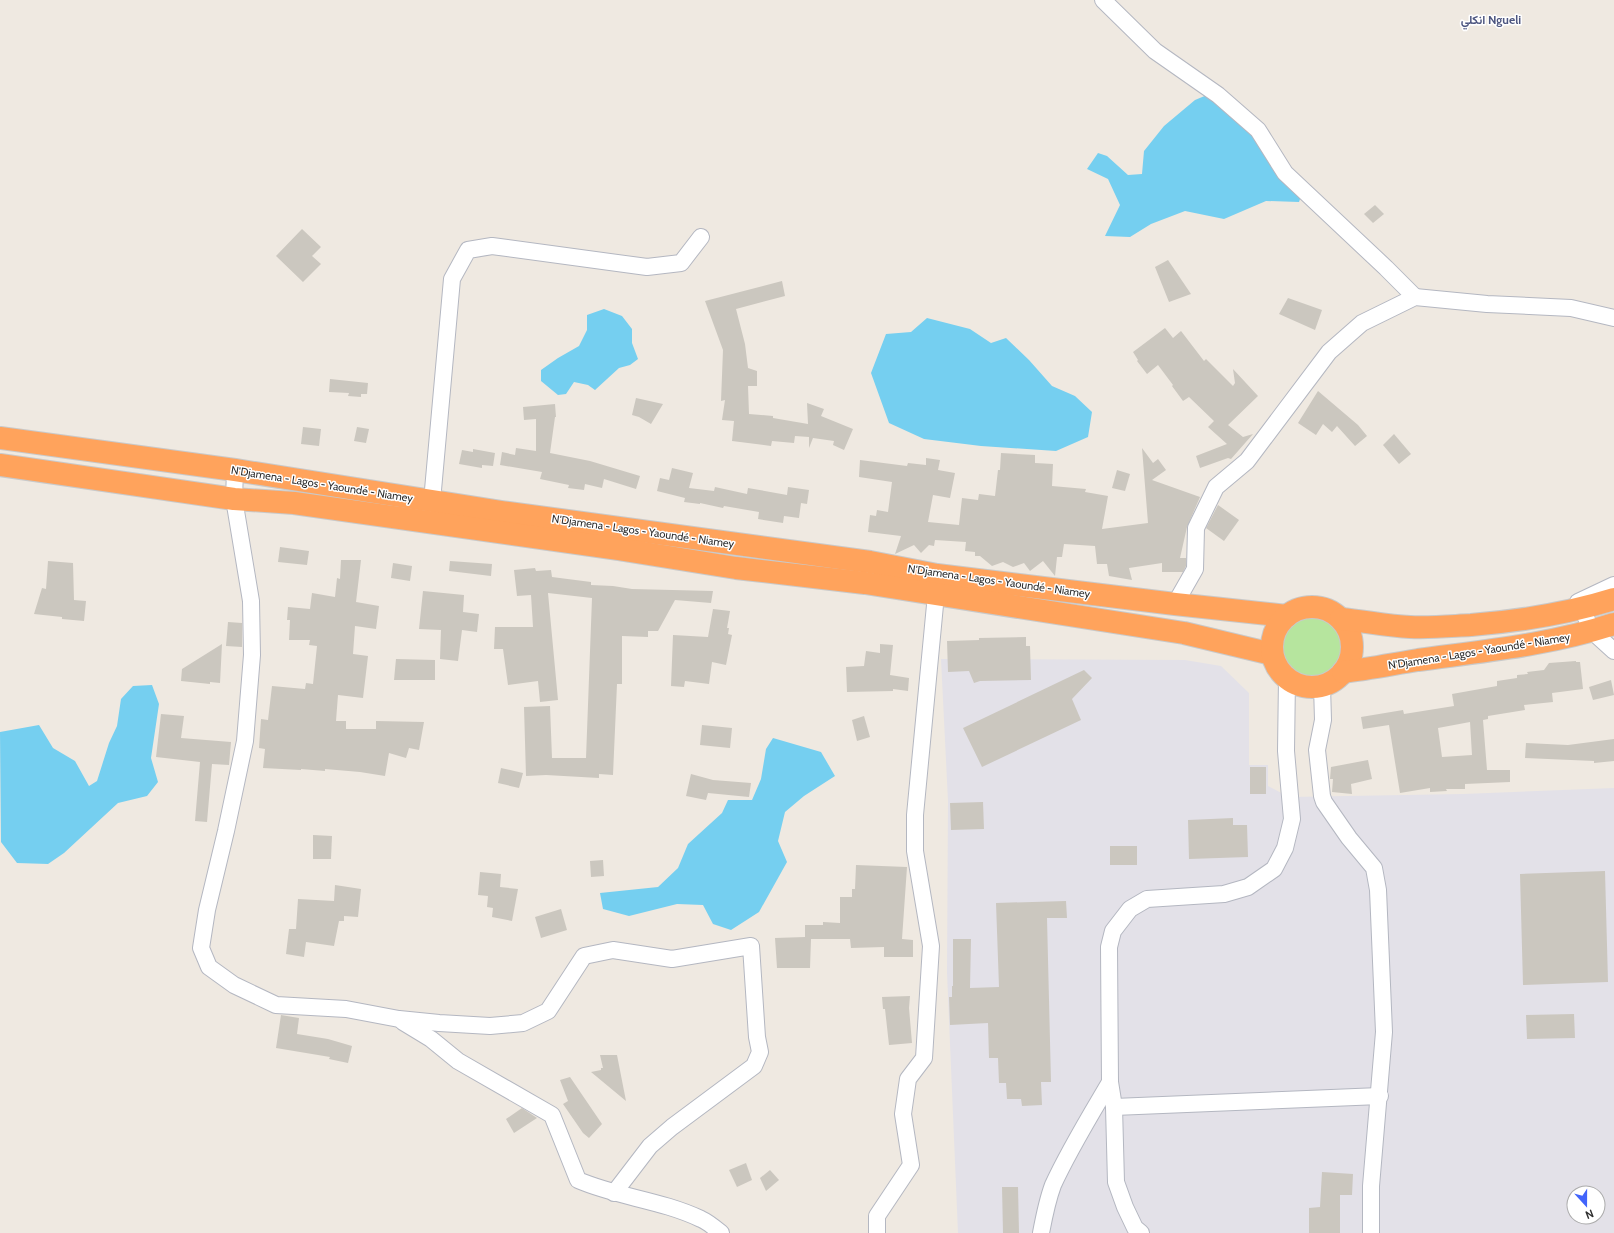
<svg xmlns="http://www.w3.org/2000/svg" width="1614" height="1233" font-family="Cabin,Vazirmatn,sans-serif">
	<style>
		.industrial { fill: #e3e1e8; fill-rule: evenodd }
		.green { fill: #b6e59e }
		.water { fill: #75cff0 }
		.building { fill: #cbc7bf; fill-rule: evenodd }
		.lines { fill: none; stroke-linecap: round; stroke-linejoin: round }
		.minor-casing { stroke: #b4b7c1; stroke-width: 18 }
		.highway-casing { stroke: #c9c9c9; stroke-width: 24 }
		.minor { stroke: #fff; stroke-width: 16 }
		.highway { stroke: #ffa35c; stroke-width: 22 }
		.labels { text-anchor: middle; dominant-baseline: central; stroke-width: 3; stroke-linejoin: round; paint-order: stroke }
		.street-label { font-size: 11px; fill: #2e2e2e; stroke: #fff }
		.neighbourhood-label { font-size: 12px; font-weight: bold; fill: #4d5680; stroke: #fff }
	</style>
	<rect width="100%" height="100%" fill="#efe9e1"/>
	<path class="industrial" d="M941,659L1185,660L1221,666L1249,693V765H1268V786L1289,797L1463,794L1614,788V1233H958L947,972L948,801ZM1574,1193H1598V1217H1574Z"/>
	<circle class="green" cx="1312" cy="646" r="33"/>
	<g class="water">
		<path d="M1207,95L1247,129L1267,156L1301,196L1299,202L1266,201L1224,219L1185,211L1151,224L1130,237L1105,236L1120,205L1108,179L1087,169L1098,153L1107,156L1128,175L1142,174L1144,151L1164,126L1195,100Z"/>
		<path d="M604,309L622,316L632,329V343L638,359L630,365L619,368L595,390L588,385L574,382L566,394L558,395L541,381V370L558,358L579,346L587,330V315Z"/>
		<path d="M927,318L970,329L991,343L1006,338L1029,360L1052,386L1075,396L1092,412L1088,437L1056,451L981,446L924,439L889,423L871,373L886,334L911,332Z"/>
		<path d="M152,685L159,704L151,758L158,782L147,796L118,803L64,853L48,864L17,863L1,842L0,732L39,725L53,748L75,761L89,786L97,781L109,743L117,726L121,699L133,686Z"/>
		<path d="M773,738L821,752L835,776L804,796L785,812L778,841L787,862L759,912L731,930L713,924L703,905L677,904L629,916L603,909L600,893L658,887L678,868L688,844L722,813L728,800H752L761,779L766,749Z"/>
	</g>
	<g class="building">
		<path d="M1375,205L1384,214L1373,223L1364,214Z"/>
		<path d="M302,229L321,247L312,256L321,264L303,282L276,256Z"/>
		<path d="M1168,260L1191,294L1169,302L1155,267Z"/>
		<path d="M782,281L785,296L736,309L745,344L748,368L757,371V386H748L749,414L773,416V418L808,424L807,403L824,409L821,416L853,429L844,450L833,445L834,441L813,438L809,448V437L795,436L794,443L772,441L771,446L732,441L734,421L722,420L725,400L721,401L723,350L705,301Z"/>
		<path d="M1288,298L1322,310L1315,330L1279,314Z"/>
		<path d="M1165,328L1173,338L1181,331L1204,361L1206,359L1233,386L1235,383L1233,369L1258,396L1228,425L1243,437L1253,434L1231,459L1228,458L1200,468L1196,456L1227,444L1208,427L1214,421L1189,397L1183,401L1172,386L1173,385L1158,365L1147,374L1137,361L1138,360L1133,352Z"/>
		<path d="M330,379L368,383L367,394H361V397L348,396L349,393L329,392Z"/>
		<path d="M1318,391L1358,425L1367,436L1355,446L1337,426L1332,432L1323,424L1316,435L1298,423Z"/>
		<path d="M636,398L663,404L651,424L639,417L632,415Z"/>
		<path d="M555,404L556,417H555L550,453L590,461L640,476L636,489L604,479L602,488L585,484L584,490L568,488L569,485L540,479L542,472L500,465L502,452L515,455L516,448L536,451V419L524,420L523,407Z"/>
		<path d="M303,427L321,429L319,446L301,444Z"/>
		<path d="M357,427L369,429L366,443L354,441Z"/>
		<path d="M1394,434L1411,454L1399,464L1383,445Z"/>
		<path d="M1142,448L1153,463L1158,459L1166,470L1152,480L1200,497L1187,527L1180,558H1186V566L1183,572H1162V563L1129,568L1132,580L1109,576L1107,564H1097L1095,546L1064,544L1062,557H1057L1055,576L1043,561L1030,571L1024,563L1013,567L1003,562L992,566L980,556H975V552L965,551L966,542L935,540L934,546L929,545L921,553L914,545L895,554L901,536L868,532L870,515L876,516L877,510L888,512L892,482L859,477L860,460L907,466L908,463L926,465V458L940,460L938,470L955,473L950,498L933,495L928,522L959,525L962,498L978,500L979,494L995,496L998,470H1000L1001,453L1035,455V463L1053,464L1052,486L1086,489L1085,492L1108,496L1102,529L1148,523Z"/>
		<path d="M473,449L495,453L493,466L482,465V468L459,464L462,450L473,452Z"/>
		<path d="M672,468L693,473L689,488L714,491L715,487L747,494L748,488L787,495L788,487L809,490L807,504L801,503L799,518L784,516L783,523L758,519L759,512L724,506L723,508L700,503V504L684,502L685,498L657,491L660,478L669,480Z"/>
		<path d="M1117,470L1130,474L1125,491L1112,488Z"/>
		<path d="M1218,505L1239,520L1224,541L1206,528Z"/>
		<path d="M280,547L309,551L307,565L278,562Z"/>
		<path d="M341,560H361L356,602L379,606L376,629L355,626L353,654L368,656L363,698L338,695L336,721H346V729H376V721L424,722L419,750L409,748L406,758L389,753L385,776L360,772L325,769V771L301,769V770L263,768L265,749L259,748L261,719L268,720L272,686L305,689L306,683L313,684L317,646L309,645L310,640H289L290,620H287L288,607L310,609L312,593L335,597L337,578L340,579Z"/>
		<path d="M48,561L73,563L74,600L86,601L84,621L62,619V617L34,614L42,588L46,589Z"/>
		<path d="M450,561L492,564L491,576L449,571Z"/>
		<path d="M393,563L412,566L410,581L391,578Z"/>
		<path d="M535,568L536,571L551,570L552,577L591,582V585L613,586L632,589L713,591L711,603L675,600L658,631H648V637L622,636V684H617L613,775L599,774V778L546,775L526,776L524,707L550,706L552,758H586L592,598L548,593L558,700L540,702L538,681L508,685L503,649H494L495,627H533L531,595L517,596L514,570Z"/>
		<path d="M423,591L464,595L463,612L479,614L477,632L462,630L458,661L440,659L441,630L419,629Z"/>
		<path d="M713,609L730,611L727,628H729L728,634L732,635L726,665L712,662L709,684L685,681L684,687L671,686L673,635L708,637Z"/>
		<path d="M228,622L242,623V647L226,646Z"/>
		<path d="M1026,637V646H1030L1031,680L980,681L974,683L969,671L948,672L947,641L979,640V638Z"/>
		<path d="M222,644L220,683L210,682V684L181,681L182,669Z"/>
		<path d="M880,644L893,645L890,675L909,678L908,691L893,689V691L847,692L846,667L864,666L866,651L880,653Z"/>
		<path d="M396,659L435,660V680H394Z"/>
		<path d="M1576,661V662H1580L1583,689L1552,693L1553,702L1524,705L1525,710L1488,716V719L1483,720L1487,770H1510V782L1465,784V789H1446L1447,791L1430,792V788L1400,793L1389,725L1363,729L1361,717L1403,710L1404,714L1454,706L1452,694L1497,686V681L1517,678V675L1528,674L1527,672L1544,670L1549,663ZM1470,722L1472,755L1442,757L1438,728Z"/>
		<path d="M1084,670L1092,678L1072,699L1081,720L982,767L963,728Z"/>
		<path d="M1611,680L1614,695L1593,700L1589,687Z"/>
		<path d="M161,714L184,716L181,738L231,742L229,765L212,764L207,822L195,821L200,762L156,757Z"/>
		<path d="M864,716L870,737L857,741L852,720Z"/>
		<path d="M702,725L732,728L730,748L700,745Z"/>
		<path d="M1614,739V761L1594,763V761L1525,758L1526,743L1568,745Z"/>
		<path d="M1368,760L1372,779L1351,784L1352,794L1332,792L1333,779H1330L1331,767Z"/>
		<rect x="1250" y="767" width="16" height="27"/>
		<path d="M501,768L523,773L519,788L498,783Z"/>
		<path d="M691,774L713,780L751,783L749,797L708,793L706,800L686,796Z"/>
		<path d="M983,802L984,829L951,830L950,803Z"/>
		<path d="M1233,818V825H1247L1248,857L1189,859L1188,820Z"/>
		<path d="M313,835L332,836L331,859H313Z"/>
		<rect x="1110" y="846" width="27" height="19"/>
		<path d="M603,860L604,876L591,877L590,861Z"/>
		<path d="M856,865L907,867L902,939L913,940V957H884V947L851,948L850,939H811L810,968H777L775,938L805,937V925H823V922L840,923V897H852V889H855Z"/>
		<path d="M1605,871L1608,982L1523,985L1520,874Z"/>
		<path d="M480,872L501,874L500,887L518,889L512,921L492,917L493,908L487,907L488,896L478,895Z"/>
		<path d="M335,885L361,889L358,917L344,916V921H339L334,946L306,942L304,957L286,954L289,929H296L298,899L334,901Z"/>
		<path d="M1066,901L1067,918H1047L1051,1082H1041L1042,1105L1022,1106L1021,1099H1007L1006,1083H999L998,1058H989L988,1023L950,1025L949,997H952V986H953V939H971L970,988L999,987L996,903Z"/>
		<path d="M561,909L567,930L541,938L535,917Z"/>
		<path d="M910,996L909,1008L912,1043L889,1045L885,1009H883L882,997Z"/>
		<path d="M1574,1014L1575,1038L1527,1039L1526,1015Z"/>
		<path d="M281,1015L299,1018L297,1034L328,1039L352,1046L348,1063L329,1059L330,1057L276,1048Z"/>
		<path d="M600,1055H617L626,1101L591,1072L601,1070V1068H603Z"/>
		<path d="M570,1077L602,1124L589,1138L583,1133L563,1104L568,1101L560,1080Z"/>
		<path d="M522,1108L537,1118L514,1133L506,1119Z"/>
		<path d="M746,1163L752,1180L737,1187L729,1170Z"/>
		<path d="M770,1170L779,1180L766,1191L760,1178Z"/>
		<path d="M1322,1172L1353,1174L1352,1195H1340V1233H1309V1208L1320,1207Z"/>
		<path d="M1002,1187H1018L1019,1233H1003Z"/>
	</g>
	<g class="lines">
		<defs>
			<g id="minor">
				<path d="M1103,0L1155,51L1218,95L1258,130L1285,173L1386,268L1415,297"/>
				<path d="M235,470L234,499L251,601L252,655L245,741L226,831L207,910L201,948L209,967L234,985L276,1005L346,1009L399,1019L439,1023L490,1026L523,1023L548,1011L584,956L613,950L672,959L751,946L757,1037L760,1052L754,1066L672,1127L650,1146L614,1193"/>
				<path d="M432,501L452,279L468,250L492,246L647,267L681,263L701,237"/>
				<path d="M1578,602L1614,585"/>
				<path d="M1175,604L1195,569L1196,528L1216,487L1247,461L1329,352L1362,323L1415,297L1487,304L1571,308L1614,318"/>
				<path d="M1582,609L1592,631L1614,651"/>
				<path d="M1322,686L1323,720L1317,750L1322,796L1324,802L1349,838L1374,868L1378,890L1384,1032L1371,1186V1233"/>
				<path d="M403,1022L431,1039L458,1061L552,1115L578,1180C617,1197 661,1200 701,1219C708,1222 715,1228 721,1233"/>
				<path d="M1114,1107L1380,1096"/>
				<path d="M877,1233V1216L911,1165L903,1114L908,1079L924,1058L931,946L915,851V815L937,584"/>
				<path d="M1041,1233C1044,1217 1047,1201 1053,1185C1069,1150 1090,1116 1110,1082"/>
				<path d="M1141,1233L1135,1228L1125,1207L1116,1182L1114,1107L1110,1082L1109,947L1113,931L1130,909L1147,899L1224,894L1248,887L1274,869L1285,848L1292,819L1286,751L1287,678"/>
			</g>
			<g id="highway">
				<path d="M0,438L235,470L502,512L870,562L937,575L1175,604L1287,616"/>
				<path d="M0,465L234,499L294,503L619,549L736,568L865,583L1184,633L1272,654"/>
				<circle cx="1312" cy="647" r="40"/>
				<path d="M1341,619C1364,621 1387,626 1410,627C1431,628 1451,626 1471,625C1521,621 1566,614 1614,599"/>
				<path d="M1343,672C1368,669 1393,664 1418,660C1484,651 1550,645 1614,624"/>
			</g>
		</defs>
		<use href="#minor" class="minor-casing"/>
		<use href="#highway" class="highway-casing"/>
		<use href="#minor" class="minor"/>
		<use href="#highway" class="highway"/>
	</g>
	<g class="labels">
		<g class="street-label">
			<text transform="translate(322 484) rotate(9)">N'Djamena - Lagos - Yaoundé - Niamey</text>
			<text transform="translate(643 531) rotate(8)">N'Djamena - Lagos - Yaoundé - Niamey</text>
			<text transform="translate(999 581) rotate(8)">N'Djamena - Lagos - Yaoundé - Niamey</text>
			<text transform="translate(1479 651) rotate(-9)">N'Djamena - Lagos - Yaoundé - Niamey</text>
		</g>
		<g class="neighbourhood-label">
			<text x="1491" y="19">انكلي Ngueli</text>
		</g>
	</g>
	<g transform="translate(1586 1205) rotate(159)"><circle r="19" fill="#ffffff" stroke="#ababab"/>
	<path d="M0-3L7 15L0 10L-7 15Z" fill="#4264fb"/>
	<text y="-6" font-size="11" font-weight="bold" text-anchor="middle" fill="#2e2e2e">N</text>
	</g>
</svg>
